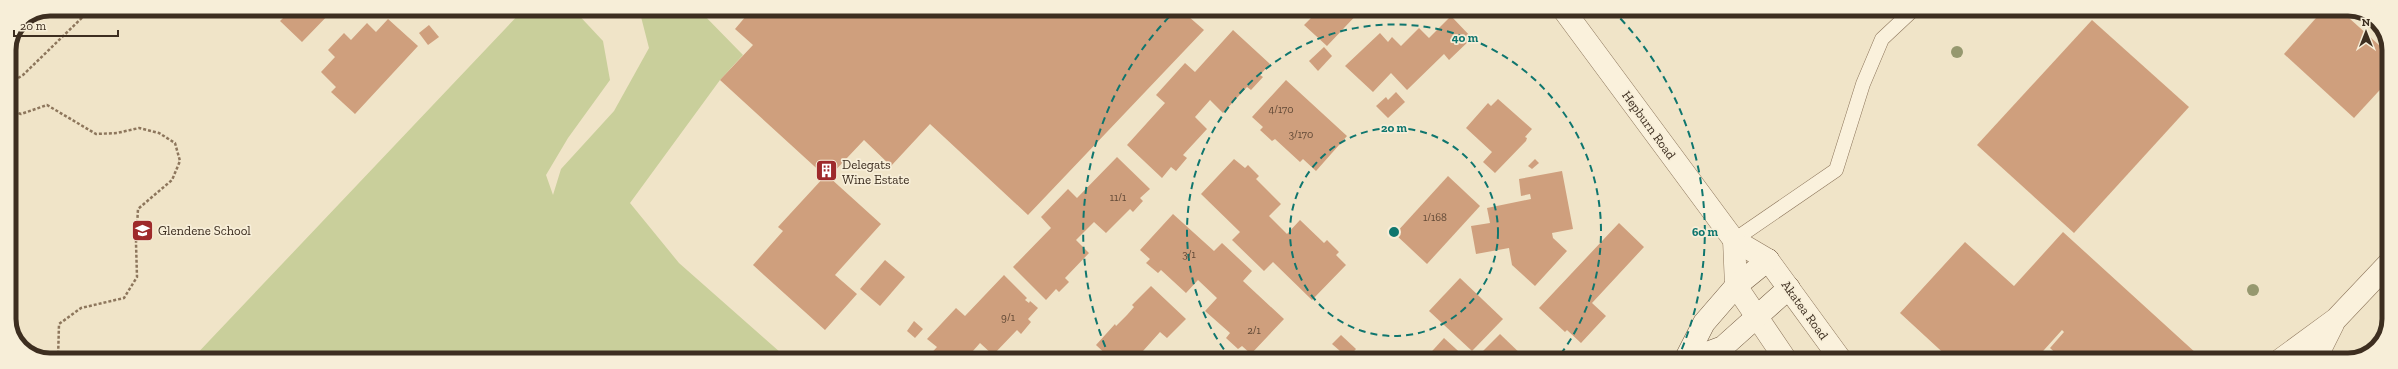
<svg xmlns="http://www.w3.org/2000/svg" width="2398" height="369" font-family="'Zilla Slab',serif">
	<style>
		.green { fill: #c9cf9b }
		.building { fill: #cf9f7d }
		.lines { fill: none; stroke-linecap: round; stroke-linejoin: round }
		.service-casing { stroke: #8d765c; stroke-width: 15 }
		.minor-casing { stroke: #8d765c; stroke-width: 23 }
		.tertiary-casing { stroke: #8d765c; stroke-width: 23 }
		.secondary-casing { stroke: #6f573f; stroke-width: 23 }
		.path { stroke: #8d765c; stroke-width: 2.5; stroke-dasharray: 3 2; stroke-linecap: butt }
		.service { stroke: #faf1dc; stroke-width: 14 }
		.minor { stroke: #faf1dc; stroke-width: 22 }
		.tertiary { stroke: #faf1dc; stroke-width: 22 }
		.secondary { stroke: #faf1dc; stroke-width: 22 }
		.tree { fill: #96986f }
		.ring { fill: none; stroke: #0f766e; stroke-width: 2; stroke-dasharray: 7 5 }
		.labels { text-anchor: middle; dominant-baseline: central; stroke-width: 3.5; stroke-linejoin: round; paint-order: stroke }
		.number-label { font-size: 11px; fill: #624a37 }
		.street-label { font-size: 13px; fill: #3d2e20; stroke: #f7eed8 }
		.poi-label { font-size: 13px; fill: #3d2e20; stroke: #f7eed8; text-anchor: start }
		.rim { fill: none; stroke: #3d2e20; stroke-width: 5 }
		.centre { fill: #0f766e; stroke: #f7eed8; stroke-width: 2 }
		.ring-label { font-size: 12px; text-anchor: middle; font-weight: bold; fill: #0f766e; stroke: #f7eed8; stroke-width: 3.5; stroke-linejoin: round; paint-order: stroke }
	</style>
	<rect width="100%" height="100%" fill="#f0e4c8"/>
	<path class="green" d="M524,9H573L603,41L610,80L568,138L546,175L553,195L561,169L614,111L649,48L639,9H698L743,55L720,80L630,203L679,263L789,360H191Z"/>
	<g class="building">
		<path d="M279,9H334L302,42L280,21L286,15Z"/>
		<path d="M451,9H465L458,16Z"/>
		<path d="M752,9H1180L1204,30L1028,215L930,124L891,166L864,140L829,177L881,224L835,275L857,294L825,330L753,265L783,231L778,227L825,176L720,80L753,45L735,29Z"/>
		<path d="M1302,9H1362L1327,46L1304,25L1311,18Z"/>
		<path d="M2324,9H2339L2389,54V80L2354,118L2284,54Z"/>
		<path d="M1451,16L1472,38L1449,60L1444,54L1407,90L1391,73L1373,92L1345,66L1380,33L1388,42L1392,37L1401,46L1419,28L1429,38Z"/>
		<path d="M388,19L418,46L355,114L331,92L336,87L321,72L335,57L328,50L344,33L351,40L367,23L376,32Z"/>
		<path d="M2092,20L2189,107L2074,233L1977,145Z"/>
		<path d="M429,25L439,37L428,45L419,33Z"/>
		<path d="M1233,30L1270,64L1260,75L1263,77L1251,90L1247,87L1223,113L1210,100L1195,117L1207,129L1183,155L1187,158L1176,171L1171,167L1162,178L1127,145L1165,103L1156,95L1185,63L1195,72Z"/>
		<path d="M1324,47L1332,56L1318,71L1309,61Z"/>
		<path d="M1286,80L1347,136L1316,171L1303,159L1300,162L1275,139L1272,141L1260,130L1263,127L1252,117Z"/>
		<path d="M1396,92L1405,102L1388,118L1376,106L1386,97L1388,100Z"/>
		<path d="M1498,99L1532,129L1525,137L1527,138L1526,141L1495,173L1483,162L1492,152L1466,128L1488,103L1491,106Z"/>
		<path d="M1117,157L1150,189L1140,198L1143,201L1133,212L1130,209L1106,233L1094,222L1076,240L1089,253L1065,278L1069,282L1059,292L1056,289L1046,300L1013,267L1051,228L1041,217L1068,189L1077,198Z"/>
		<path d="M1234,159L1245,168L1248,165L1259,176L1256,179L1281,204L1269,216L1287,234L1300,220L1324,243L1327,240L1339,252L1336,255L1346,265L1312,300L1273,262L1264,271L1232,240L1240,232L1201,194Z"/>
		<path d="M1535,159L1539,163L1532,169L1528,166Z"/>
		<path d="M1562,171L1573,229L1552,233L1553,238L1567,251L1535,286L1512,265L1509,248L1476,254L1471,226L1490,223L1487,208L1531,199L1530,194L1521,196L1519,179Z"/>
		<path d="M1448,176L1480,206L1427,264L1395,234Z"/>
		<path d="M1173,214L1214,251L1222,243L1252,271L1243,281L1284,319L1251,354L1242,346L1238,349L1226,338L1230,333L1205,311L1217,298L1198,280L1186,293L1161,270L1158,273L1146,263L1150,259L1140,250Z"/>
		<path d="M1619,223L1644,247L1592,303L1606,316L1581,343L1567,330L1565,332L1539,308Z"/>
		<path d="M2063,232L2197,354L2191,360H2063L2050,348L2064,332L2062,330L2035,360H1951L1900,313L1965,242L2014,286Z"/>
		<path d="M885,260L905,277L880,306L860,289Z"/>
		<path d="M1004,275L1027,298L1025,300L1029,303L1030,301L1038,308L1028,319L1031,322L1021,334L1017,330L993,355L980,343L965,360H925L937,347L927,339L956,308L965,316Z"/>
		<path d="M1460,278L1503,319L1472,351L1429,311Z"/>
		<path d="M1151,286L1186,319L1167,338L1160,332L1143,351L1150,358L1148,360H1112L1096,345L1115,324L1116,326L1127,315L1134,307L1132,305Z"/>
		<path d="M914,321L923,329L915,338L907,331Z"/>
		<path d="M1500,334L1527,360H1485L1479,355Z"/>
		<path d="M1341,335L1356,349L1348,358L1332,344Z"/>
		<path d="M1444,338L1468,360H1424Z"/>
		<path d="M1577,354L1584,360H1572Z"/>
	</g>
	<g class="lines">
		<defs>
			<path id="service" d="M1734,240L1836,170L1863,84L1882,39L1914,9"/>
			<g id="minor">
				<path d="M1563,9L1734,240L1768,260"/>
				<path d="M1734,240L1736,286"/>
				<path d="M2280,360L2336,319L2389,263"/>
				<path d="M2315,360L2333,324"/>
			</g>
			<g id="tertiary">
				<path d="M1768,260L1841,360"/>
				<path d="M1736,286L1786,360"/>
			</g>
			<g id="secondary">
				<path d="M1685,360L1704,323L1736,286L1768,260"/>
				<path d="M1688,360L1723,347L1789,288"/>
			</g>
		</defs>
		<use href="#service" class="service-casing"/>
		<use href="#minor" class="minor-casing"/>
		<use href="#tertiary" class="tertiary-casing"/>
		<use href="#secondary" class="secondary-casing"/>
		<g class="path">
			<path d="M20,23L35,15"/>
			<path d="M9,78L15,80L23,75L91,9"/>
			<path d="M9,110L21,114L47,105L96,134L117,133L139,128L159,133L175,143L180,161L172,180L138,209L136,243L137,277L124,298L81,308L59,324L58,360"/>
		</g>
		<use href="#service" class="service"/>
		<use href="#minor" class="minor"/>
		<use href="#tertiary" class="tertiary"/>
		<use href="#secondary" class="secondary"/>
	</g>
	<g class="tree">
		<circle cx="1957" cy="52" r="6"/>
		<circle cx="2253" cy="290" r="6"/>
	</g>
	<g class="ring">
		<circle cx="1394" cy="232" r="104"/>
		<path d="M1231 359A207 207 0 1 1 1557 359"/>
		<path d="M1110 358A311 311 0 0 1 1176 10M1612 10A311 311 0 0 1 1678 358"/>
	</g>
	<defs>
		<symbol id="building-square" viewBox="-11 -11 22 22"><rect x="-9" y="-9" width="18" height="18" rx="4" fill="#9e2a2b" stroke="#f7eed8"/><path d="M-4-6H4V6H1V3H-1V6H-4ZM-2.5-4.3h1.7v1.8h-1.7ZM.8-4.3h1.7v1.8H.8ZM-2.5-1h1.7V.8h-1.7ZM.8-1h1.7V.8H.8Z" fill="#fff"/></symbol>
		<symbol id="school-square" viewBox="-11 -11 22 22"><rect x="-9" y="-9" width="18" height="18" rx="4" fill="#9e2a2b" stroke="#f7eed8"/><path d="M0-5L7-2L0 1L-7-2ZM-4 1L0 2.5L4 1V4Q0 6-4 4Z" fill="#fff"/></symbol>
	</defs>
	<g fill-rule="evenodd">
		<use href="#building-square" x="814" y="158" width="25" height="25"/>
		<use href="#school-square" x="130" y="218" width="25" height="25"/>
	</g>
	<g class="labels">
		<g class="number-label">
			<text x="1281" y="109">4/170</text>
			<text x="1301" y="134">3/170</text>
			<text x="1118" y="197">11/1</text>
			<text x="1435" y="217">1/168</text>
			<text x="1189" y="254">3/1</text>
			<text x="1008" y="317">9/1</text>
			<text x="1254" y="330">2/1</text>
		</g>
		<g class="street-label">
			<text transform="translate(1649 125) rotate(54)">Hepburn Road</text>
			<text transform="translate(1805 310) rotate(54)">Akatea Road</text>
		</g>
		<g class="poi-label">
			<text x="842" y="164">Delegats<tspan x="842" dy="15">Wine Estate</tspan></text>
			<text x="158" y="230">Glendene School</text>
		</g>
	</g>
	<path d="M0 0H2398V369H0ZM50 16H2348A34 34 0 0 1 2382 50V319A34 34 0 0 1 2348 353H50A34 34 0 0 1 16 319V50A34 34 0 0 1 50 16Z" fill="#f7eed8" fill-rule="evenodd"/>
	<path class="rim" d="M50 16H2348A34 34 0 0 1 2382 50V319A34 34 0 0 1 2348 353H50A34 34 0 0 1 16 319V50A34 34 0 0 1 50 16Z"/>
	<circle cx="1394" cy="232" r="6" class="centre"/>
	<g class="ring-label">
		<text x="1465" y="42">40 m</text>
		<text x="1394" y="132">20 m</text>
		<text x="1705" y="236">60 m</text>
	</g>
	<g transform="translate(2366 32)" stroke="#f7eed8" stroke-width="3" paint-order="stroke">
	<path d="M0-3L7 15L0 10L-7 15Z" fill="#3d2e20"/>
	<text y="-6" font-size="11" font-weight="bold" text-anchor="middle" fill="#3d2e20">N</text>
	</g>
	<path d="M14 30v6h104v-6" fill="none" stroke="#3d2e20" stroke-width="2"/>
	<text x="20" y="30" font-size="12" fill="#3d2e20" stroke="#f7eed8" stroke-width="3" paint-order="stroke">20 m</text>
</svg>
